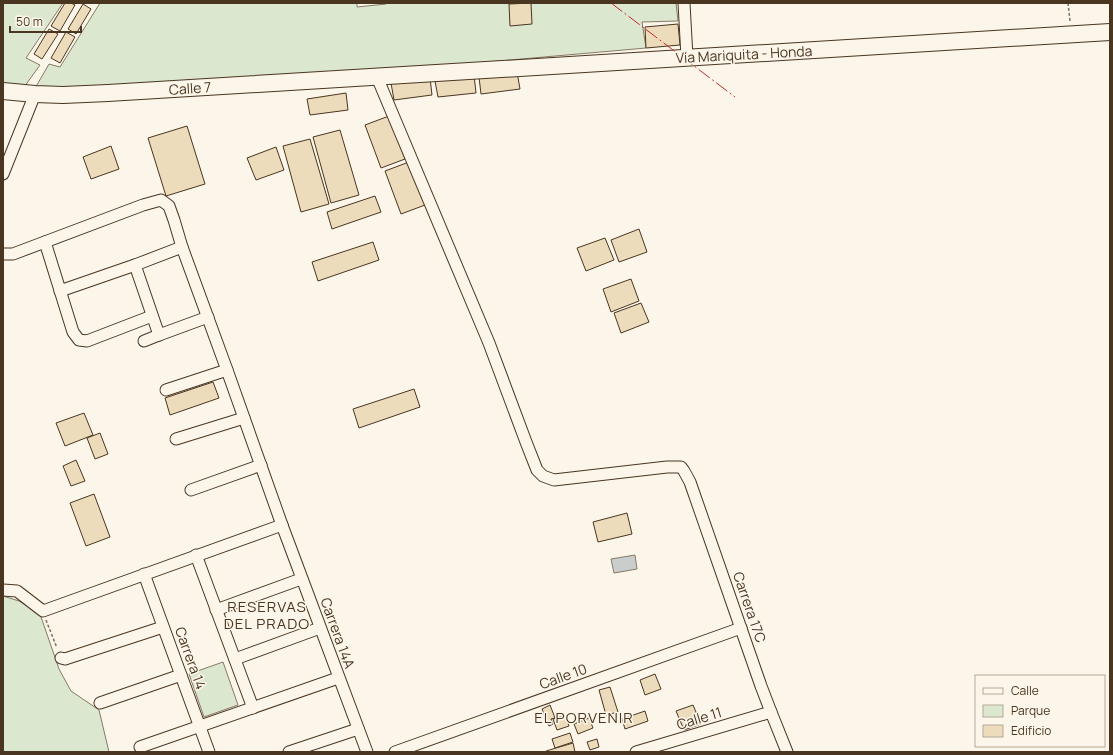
<svg xmlns="http://www.w3.org/2000/svg" width="1113" height="755" font-family="Manrope,sans-serif">
	<style>
		.green { fill: #dce7d0; stroke: #887966 }
		.water { fill: #c9cecd; stroke: #887966 }
		.building { fill: #ecdcbc; stroke: #4a3520 }
		.lines { fill: none; stroke-linecap: round; stroke-linejoin: round }
		.minor-casing { stroke: #4a3520; stroke-width: 13 }
		.highway-casing { stroke: #4a3520; stroke-width: 18 }
		.path { stroke: #7f6f5c; stroke-width: 1.5; stroke-dasharray: 3 2; stroke-linecap: butt }
		.minor { stroke: #fbf6e9; stroke-width: 11 }
		.highway { stroke: #fbf6e9; stroke-width: 16 }
		.power { stroke: #c62828; stroke-width: 1; stroke-dasharray: 14 3 2 3; stroke-linecap: butt }
		.labels { text-anchor: middle; dominant-baseline: central; stroke-width: 3; stroke-linejoin: round; paint-order: stroke }
		.street-label { font-size: 14px; fill: #4a3520; stroke: #fbf6e9 }
		.neighbourhood-label { font-size: 15px; letter-spacing: 1px; fill: #4a3520; stroke: #fbf6e9 }
	</style>
	<rect width="100%" height="100%" fill="#fbf6e9"/>
	<g class="green">
		<path d="M3,3H63L26,58L40,65L22,90L3,87Z"/>
		<path d="M100,3H357V7L386,4L387,3H676L678,21L642,22L646,48L363,73L34,90L49,64L60,67Z"/>
		<path d="M3,596L19,601L40,614L59,669L71,691L99,710L109,752H3Z"/>
		<path d="M223,662L238,705L204,717L189,674Z"/>
	</g>
	<path class="water" d="M635,555L637,569L614,573L611,559Z"/>
	<g class="building">
		<path d="M65,3H71L75,5L60,31L51,26Z"/>
		<path d="M531,3L532,24L510,26L509,4Z"/>
		<path d="M83,4L91,9L76,34L68,29Z"/>
		<path d="M678,24L680,45L646,48L645,27Z"/>
		<path d="M49,29L58,34L42,59L34,54Z"/>
		<path d="M66,32L75,37L60,63L51,58Z"/>
		<path d="M517,72L520,89L481,94L479,77Z"/>
		<path d="M474,75L476,93L438,97L435,81Z"/>
		<path d="M430,78L432,95L394,100L391,83Z"/>
		<path d="M346,93L348,110L310,115L307,99Z"/>
		<path d="M389,116L405,159L381,168L365,125Z"/>
		<path d="M187,126L205,184L166,196L148,138Z"/>
		<path d="M340,130L359,195L331,203L313,137Z"/>
		<path d="M310,139L329,204L301,212L283,146Z"/>
		<path d="M111,146L119,169L91,179L83,157Z"/>
		<path d="M276,147L284,170L256,180L247,158Z"/>
		<path d="M409,162L425,205L401,214L385,171Z"/>
		<path d="M375,196L381,212L332,229L327,212Z"/>
		<path d="M639,229L647,252L619,262L611,240Z"/>
		<path d="M605,238L614,260L586,271L577,248Z"/>
		<path d="M373,242L379,260L318,281L312,262Z"/>
		<path d="M631,279L639,301L611,312L603,289Z"/>
		<path d="M641,303L649,322L621,333L614,313Z"/>
		<path d="M213,382L219,398L170,415L165,398Z"/>
		<path d="M414,389L420,407L359,428L353,409Z"/>
		<path d="M84,413L93,435L65,446L56,423Z"/>
		<path d="M100,433L108,454L95,459L87,438Z"/>
		<path d="M76,460L85,481L71,486L63,466Z"/>
		<path d="M94,494L110,537L86,546L70,503Z"/>
		<path d="M627,513L632,534L598,542L593,522Z"/>
		<path d="M655,674L661,689L645,695L640,680Z"/>
		<path d="M610,687L618,712L606,715L599,690Z"/>
		<path d="M550,705L555,718L551,719L553,724L549,726L542,709Z"/>
		<path d="M693,705L701,724L684,730L676,711Z"/>
		<path d="M645,711L648,721L625,729L622,719Z"/>
		<path d="M565,715L569,726L557,730L553,719Z"/>
		<path d="M589,718L593,728L578,734L574,724Z"/>
		<path d="M570,733L573,742L555,748L552,739Z"/>
		<path d="M597,739L599,747L590,750L587,742Z"/>
		<path d="M573,743L575,752H546V751Z"/>
	</g>
	<g class="lines">
		<defs>
			<g id="minor">
				<path d="M684,3L687,57"/>
				<path d="M377,77L489,343L526,442L537,470L543,476L554,480L667,467H681L684,471L690,482L761,686L771,712L787,752"/>
				<path d="M3,174L35,94"/>
				<path d="M45,242L73,332L79,340L87,341L152,316"/>
				<path d="M3,254H13L143,205L161,200L169,206L174,220L182,247L227,370L282,525L367,752"/>
				<path d="M135,265L159,335L208,317"/>
				<path d="M60,291L135,265L182,247"/>
				<path d="M144,341L159,335"/>
				<path d="M166,390L227,370"/>
				<path d="M176,439L244,418"/>
				<path d="M191,490L261,465"/>
				<path d="M196,555L253,708"/>
				<path d="M144,574L209,752"/>
				<path d="M3,590L17,591L43,611L282,525"/>
				<path d="M216,610L301,579"/>
				<path d="M61,658L65,659L163,627"/>
				<path d="M235,659L320,628"/>
				<path d="M100,703L181,675"/>
				<path d="M140,747L338,678"/>
				<path d="M289,752L358,729"/>
				<path d="M395,752L741,628"/>
				<path d="M636,752L771,712"/>
			</g>
			<path id="highway" d="M3,91L35,94L63,95L108,93L1110,32"/>
		</defs>
		<use href="#minor" class="minor-casing"/>
		<use href="#highway" class="highway-casing"/>
		<g class="path">
			<path d="M1068,3L1070,21"/>
			<path d="M46,620L57,648"/>
		</g>
		<use href="#minor" class="minor"/>
		<use href="#highway" class="highway"/>
		<path class="power" d="M611,3L735,97"/>
	</g>
	<g class="labels">
		<g class="street-label">
			<text transform="translate(744 54) rotate(-3)">Vía Mariquita - Honda</text>
			<text transform="translate(190 88) rotate(-4)">Calle 7</text>
			<text transform="translate(750 607) rotate(71)">Carrera 17C</text>
			<text transform="translate(338 633) rotate(70)">Carrera 14A</text>
			<text transform="translate(191 658) rotate(70)">Carrera 14</text>
			<text transform="translate(563 676) rotate(-20)">Calle 10</text>
			<text transform="translate(699 718) rotate(-17)">Calle 11</text>
		</g>
		<g class="neighbourhood-label">
			<text x="267" y="606">RESERVAS<tspan x="267" dy="17">DEL PRADO</tspan></text>
			<text x="584" y="717">EL PORVENIR</text>
		</g>
	</g>
	<rect width="1113" height="755" fill="none" stroke="#4a3520" stroke-width="8"/>
	<rect x="975" y="675" width="130" height="72" fill="#fbf6e9" stroke="#b4a999"/>
	<rect x="983" y="688" width="20" height="6" fill="#fbf6e9" stroke="#b4a999"/>
	<text x="1011" y="695" font-size="12" fill="#4a3520">Calle</text>
	<rect x="983" y="705" width="20" height="12" fill="#dce7d0" stroke="#b4a999"/>
	<text x="1011" y="715" font-size="12" fill="#4a3520">Parque</text>
	<rect x="983" y="725" width="20" height="12" fill="#ecdcbc" stroke="#b4a999"/>
	<text x="1011" y="735" font-size="12" fill="#4a3520">Edificio</text>
	<path d="M10 26v6h71v-6" fill="none" stroke="#4a3520" stroke-width="2"/>
	<text x="16" y="26" font-size="12" fill="#4a3520" stroke="#fbf6e9" stroke-width="3" paint-order="stroke">50 m</text>
</svg>
